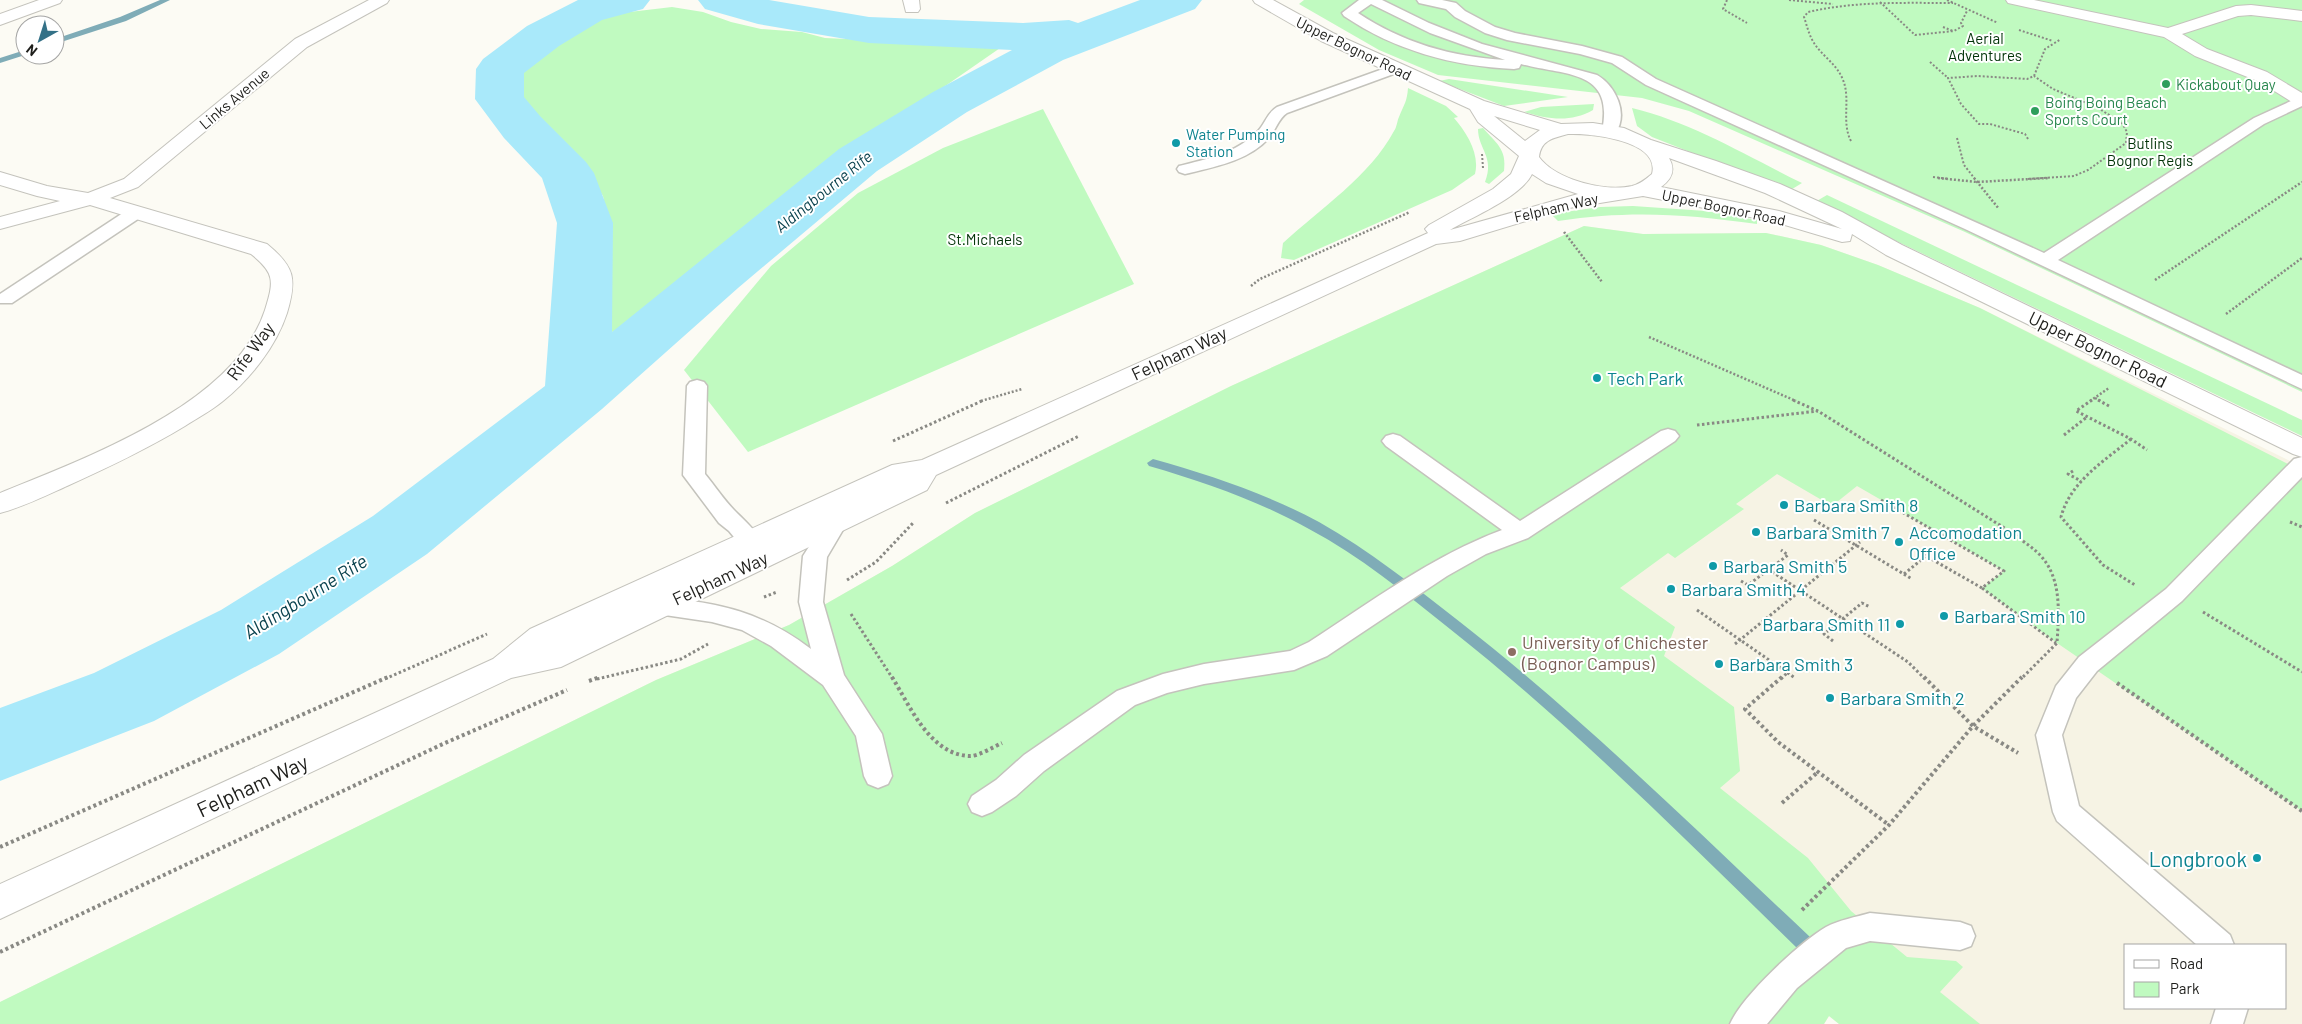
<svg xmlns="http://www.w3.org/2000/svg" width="2302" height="1024" font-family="Barlow,sans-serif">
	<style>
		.built { fill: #f6f3e4; fill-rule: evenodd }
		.green { fill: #c0fac0 }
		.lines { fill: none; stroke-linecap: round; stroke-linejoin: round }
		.stream { fill: #7facb7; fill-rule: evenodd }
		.river { fill: #a9e9fa; fill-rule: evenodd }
		.lane-casing { stroke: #c4c3bc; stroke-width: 3 }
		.street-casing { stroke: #c4c3bc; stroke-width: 2 }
		.secondary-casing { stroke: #c4c3bc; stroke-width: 2 }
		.path-far3 { stroke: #898984; stroke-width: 2; stroke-dasharray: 2 2; stroke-linecap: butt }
		.path-far2 { stroke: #898984; stroke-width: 2.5; stroke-dasharray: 2 2; stroke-linecap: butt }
		.path-far1 { stroke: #898984; stroke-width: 3; stroke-dasharray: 2.5 2.5; stroke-linecap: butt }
		.path { stroke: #898984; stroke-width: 4; stroke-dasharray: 3 3; stroke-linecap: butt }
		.lane { fill: #fff; fill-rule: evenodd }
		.street { fill: #fff; fill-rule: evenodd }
		.secondary { fill: #fff; fill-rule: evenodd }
		.leisure-dot { fill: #2e9e5b; stroke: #fff; stroke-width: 2 }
		.culture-dot { fill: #0f9aa8; stroke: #fff; stroke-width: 2 }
		.education-dot { fill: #8d6e63; stroke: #fff; stroke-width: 2 }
		.labels { text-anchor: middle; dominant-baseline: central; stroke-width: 4; stroke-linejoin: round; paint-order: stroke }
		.far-park-label { font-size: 15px; fill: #023308; stroke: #fff }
		.far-street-label { font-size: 15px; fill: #1e1e1b; stroke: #fff }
		.far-leisure-label { font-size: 15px; fill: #27864d; stroke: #fff; text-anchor: start }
		.far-culture-label { font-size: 15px; fill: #0d838f; stroke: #fff; text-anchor: start }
		.far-water-label { font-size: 16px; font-style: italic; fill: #0b434f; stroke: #fff }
		.street-label { font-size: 18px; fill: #1e1e1b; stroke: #fff }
		.culture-label { font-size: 18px; fill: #0d838f; stroke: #fff; text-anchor: start }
		.education-label { font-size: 18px; fill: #785e54; stroke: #fff; text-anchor: start }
		.water-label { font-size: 19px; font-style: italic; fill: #0b434f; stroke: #fff }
		.near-street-label { font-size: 21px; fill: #1e1e1b; stroke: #fff }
		.near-culture-label { font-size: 21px; fill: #0d838f; stroke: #fff; text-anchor: end }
	</style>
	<rect width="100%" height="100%" fill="#fcfbf4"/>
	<path class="built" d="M1584,226L1643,234L1766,233L1821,245L1878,265L1980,308L2302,467V1024H1839L1829,1016L1824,1024H0V1002L656,680L789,625L892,566L975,513L1231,386ZM2126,945H2286V1008H2126Z"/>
	<g class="green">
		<path d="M1304,0H2302V392L1965,232L1689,111L1642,98L1438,75L1379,50L1299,4Z"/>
		<path d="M672,7L703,12L731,22L761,29L802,32L825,38L1003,46L850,152L806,184L641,318L608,334L607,283L611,237L603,196L571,149L534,116L519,94L520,63C553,43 590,18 629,12C644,10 658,9 672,7Z"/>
		<path d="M1449,79L1568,97L1504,106L1439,81Z"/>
		<path d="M1408,88L1446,106L1458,117L1454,118C1467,133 1480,154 1475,174L1452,190L1323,247L1294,260L1281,258L1283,243C1320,209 1370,176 1394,131C1397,127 1397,121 1399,117C1404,104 1407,102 1408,88Z"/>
		<path d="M1594,104L1593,110C1570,123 1548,119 1524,112L1541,107Z"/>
		<path d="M1632,108C1691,122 1747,156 1802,183L1789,191L1652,137L1637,126Z"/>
		<path d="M1043,109L1134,284L748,452L684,370L771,266L858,193L943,148Z"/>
		<path d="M1483,128C1496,143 1507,149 1504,171L1489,184L1485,182C1495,157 1478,149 1478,129Z"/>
		<path d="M1827,195L2302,420V436L1815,202Z"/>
		<path d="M1633,206L1706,211L1757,220V224C1685,214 1630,210 1558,221L1551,214L1600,207Z"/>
		<path d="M1584,226L1643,234L1766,233L1821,245L1878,265L1980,308L2302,471V811L2057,643L1982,588L2004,571L1857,486L1832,506L1777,474L1736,504L1744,509L1675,558L1668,553L1620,588L1675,627L1664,656L1734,707L1740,771L1720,788L1808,858L1851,911L1907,957L1956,961L1963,967L1940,992L1980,1024H1839L1829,1016L1824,1024H0V1002L656,680L789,625L892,566L975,513L1231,386Z"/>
	</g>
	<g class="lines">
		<g class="stream">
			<path d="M160,0H170L126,21L55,44V39L120,17Z"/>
			<path d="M25,50V55L0,63V58Z"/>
			<path d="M1153,459C1210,475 1267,494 1319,522C1369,550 1415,587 1460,622C1584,719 1696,830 1810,937L1812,943L1810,949L1804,951L1798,949C1685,839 1574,727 1450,629C1405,593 1360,556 1309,529C1259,501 1204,482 1149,466L1147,463Z"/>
		</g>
		<path class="river" d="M578,0H650L643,9L602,20L559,46L524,73V97L540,116L586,162L594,173L613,223L612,332L839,149L933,92L1012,50L869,43L758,24L705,9L698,0H769L869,17L1023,23L1069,20L1078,23L1140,0H1202L1195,9L1063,60L967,112L877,171L738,288L602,409L427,554L279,654L154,721L0,781V708L94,673L221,610L373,516L545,386L557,223L542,178L504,138L475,99L476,69L483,59L527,26Z"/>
		<defs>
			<g id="lane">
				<path d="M1359,0H1382L1429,23L1482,44L1597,75C1616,86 1629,114 1615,134H1605L1602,131C1615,69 1565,76 1521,64L1519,68L1514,69C1452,66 1396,51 1344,16L1342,13ZM1371,4L1430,33L1505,60C1452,57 1403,43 1358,13Z"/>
				<path d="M1417,0H1442L1456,3L1465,11L1495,27L1515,33L1582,46L1622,57L1656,79L2044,253L2254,118L2302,96V106L2264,124L2058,260L2302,375V389L1965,229L1646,85L1612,63L1580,54L1507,40L1485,33L1455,17L1446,9L1419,3Z"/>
				<path d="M1394,65L1399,66L1401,69L1399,72L1287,113C1278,119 1276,130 1269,138C1248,161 1214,167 1185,174L1179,172L1177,169L1179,166C1207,159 1237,153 1258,131C1265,124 1267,113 1277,107Z"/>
				<path d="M135,208L141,209L144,213L141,217L12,303H0V294L129,209Z"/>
				<path d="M697,380L704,382L707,386L705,474C715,486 724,500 735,511C745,521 754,529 762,541L758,547L750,549L742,547L729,531L719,523L683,475L687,386L690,382Z"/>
				<path d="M1668,429L1675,431L1679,436L1675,441L1528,538L1486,554L1447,576L1327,656L1294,670L1204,684L1167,693L1135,705L1044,771L1016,796L992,812L982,816L972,812L968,804L972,796L996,780L1024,755L1117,691L1163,674L1204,664L1290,651L1309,642C1371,602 1432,556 1502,530L1386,446L1382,441L1386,436L1393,434L1400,436L1520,521L1661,431Z"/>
				<path d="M2302,457V477L2182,601L2097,671L2076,698L2062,735L2079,806L2230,935L2234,945H2197L2057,821L2053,812L2036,735L2056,686L2079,657L2166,589L2294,459Z"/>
				<path d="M836,515L844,517L847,523L827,557L823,602L844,675L882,734L892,776L888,784L878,788L868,784L864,776L856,736L823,685L771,646L742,630L712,622L651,613L648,607L651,601L660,598C720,602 763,613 811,649L799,602L803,556L828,517Z"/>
				<path d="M1870,913L1960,922L1971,926L1975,936L1971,946L1960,950L1870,941L1846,948L1797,988L1767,1024H1730C1742,996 1799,943 1826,927C1839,920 1856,917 1870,913Z"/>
				<path d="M2216,1008H2248L2243,1024H2211Z"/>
			</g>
			<g id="street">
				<path d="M39,0H62L60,3L0,25V14Z"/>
				<path d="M369,0H389L387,3L307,47L138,187L110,198L267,244C295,267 297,279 287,313C276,347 250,379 223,401C211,411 197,418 185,426C147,449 107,468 67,486C45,496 23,507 0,513V493C85,458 234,405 265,310C274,281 275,273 251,254L90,205L0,229V217L60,201L37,196L0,185V172L47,186L88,193L124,179L295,39Z"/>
				<path d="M903,0H919L920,9L918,12H906Z"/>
				<path d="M2006,0H2034L2168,28L2236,6L2251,5L2302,11V21L2251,15L2238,16L2182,34L2207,49L2267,72L2302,93V105L2295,104L2260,82L2195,56L2164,37L2008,3Z"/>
			</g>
			<path id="secondary" d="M1253,0H1273L1333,33L1484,101L1561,124L1593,123L1624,128L1651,140L1716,161L1780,184L1842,212L1902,245L2302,438V457L2293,454L1886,255L1852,234L1850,241L1842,242L1775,222L1643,196L1569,208L1460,241L1436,244L936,475L927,490L561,667L511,678L0,919V884L493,659L530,629L892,465L922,460L1428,233L1425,229L1429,225L1493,189L1511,174L1519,156L1478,122L1470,109L1321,41L1255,3ZM1494,116L1540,130L1525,141ZM1568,134C1589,133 1661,140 1652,174C1646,179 1640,184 1632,186C1605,192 1556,180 1539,157C1541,140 1553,138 1568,134ZM1669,158L1765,193L1842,229L1779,211L1661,187C1672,179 1676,170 1669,158ZM1532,174L1546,183L1578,194L1450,230C1472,217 1521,197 1532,174Z"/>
		</defs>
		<use href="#lane" class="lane-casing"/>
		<use href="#street" class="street-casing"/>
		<use href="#secondary" class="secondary-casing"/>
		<g class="path-far3">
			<path d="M1727,0L1723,9L1747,23"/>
			<path d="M1789,0L1833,4"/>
			<path d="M1947,0L1998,23"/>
			<path d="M1880,2L1915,35L1954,31L1963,26L1961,23L1967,11"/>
			<path d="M1943,27L1953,31"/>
			<path d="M2019,30L2053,41"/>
			<path d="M1930,62L1948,78"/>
			<path d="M1957,138L1964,165L1975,179"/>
			<path d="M2028,139L2025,134L1990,124H1979L1961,104L1948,78L1978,76L2027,79L2034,76L2045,49L2061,39"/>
			<path d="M1851,141C1841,122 1851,99 1843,80C1837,64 1822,56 1814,43C1809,35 1807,26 1804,17L1808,12C1856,1 1904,3 1953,3"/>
			<path d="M1482,154L1483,168"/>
			<path d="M1933,177L1949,179"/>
			<path d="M2028,179L2074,176L2088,170L2126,143L2127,132L2122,123L2098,108L2053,89L2034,76"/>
		</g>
		<g class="path-far2">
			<path d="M1938,178L1977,182L2048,178"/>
			<path d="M1974,178L1999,209"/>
			<path d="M1564,232L1602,282"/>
			<path d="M2155,280L2302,182"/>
			<path d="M1251,286L1260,279L1410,212"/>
			<path d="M2226,314L2302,258"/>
			<path d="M1649,337L1796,401"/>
			<path d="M2095,398L2101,401"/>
			<path d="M981,401L1022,389"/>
			<path d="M2090,401L2109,388"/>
		</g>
		<g class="path-far1">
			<path d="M1793,400L1818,411L2014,534C2022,541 2031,546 2039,554C2062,577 2059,612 2057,643L2021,679"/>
			<path d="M2092,400L2076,411L2131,439L2147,450"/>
			<path d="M2098,400L2109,406"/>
			<path d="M1697,425L1818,411"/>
			<path d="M2064,435L2087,417"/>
			<path d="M2131,439C2104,461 2070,482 2061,517L2103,565L2135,585"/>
			<path d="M893,441L984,400"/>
			<path d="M2073,471L2068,474L2081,481"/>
			<path d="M1881,500L2004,571L1982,588L2056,643"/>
			<path d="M946,503L1079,436"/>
			<path d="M1814,520L1912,579"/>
			<path d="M2290,522L2302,527"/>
			<path d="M1919,552L1982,588"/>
			<path d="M1758,568L1764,572"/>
			<path d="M1768,569L1908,662L1925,679"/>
			<path d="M1904,574L1926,556"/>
			<path d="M847,580L876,562L913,523"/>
			<path d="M1741,581L1748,585L1788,555L1781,550"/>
			<path d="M764,597L777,592"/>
			<path d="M1697,610L1795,678"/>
			<path d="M2203,612L2302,672"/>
			<path d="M851,614L893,679"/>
			<path d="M1833,641L1824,634L1862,603L1870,607"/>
			<path d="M1735,644L1860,542"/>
			<path d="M385,679L487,634"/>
			<path d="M597,679L681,659L708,644"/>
			<path d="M1781,679L1787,673"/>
		</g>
		<g class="path">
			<path d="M892,677C910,706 930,755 970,756C979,756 993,747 1002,743"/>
			<path d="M1782,677L1745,709L1778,742L1889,825"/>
			<path d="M1924,677L1973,726L2018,753"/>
			<path d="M589,681L600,677"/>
			<path d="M2117,683L2302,811"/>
			<path d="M1782,803L1818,772"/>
			<path d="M0,847L388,677"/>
			<path d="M1802,910L1889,825L1973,726L2022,677"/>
			<path d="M0,952L445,743L567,690"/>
		</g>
		<use href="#lane" class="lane"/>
		<use href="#street" class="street"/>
		<use href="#secondary" class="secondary"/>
	</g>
	<g class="leisure-dot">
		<circle cx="2166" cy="84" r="5"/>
		<circle cx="2035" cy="111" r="5"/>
	</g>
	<g class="culture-dot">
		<circle cx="1176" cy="143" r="5"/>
		<circle cx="1597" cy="378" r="5"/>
		<circle cx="1784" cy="505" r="5"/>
		<circle cx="1756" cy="532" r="5"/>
		<circle cx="1899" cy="542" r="5"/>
		<circle cx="1713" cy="566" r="5"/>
		<circle cx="1671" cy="589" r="5"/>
		<circle cx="1944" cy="616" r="5"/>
		<circle cx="1900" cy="624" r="5"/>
		<circle cx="1719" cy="664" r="5"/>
		<circle cx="1830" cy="698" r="5"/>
		<circle cx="2257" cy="858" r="5"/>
	</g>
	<circle class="education-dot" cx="1512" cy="652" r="5"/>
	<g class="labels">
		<g class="far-park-label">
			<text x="1985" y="38">Aerial<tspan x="1985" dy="17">Adventures</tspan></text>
			<text x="2150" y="143">Butlins<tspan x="2150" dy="17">Bognor Regis</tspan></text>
			<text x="985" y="239">St.Michaels</text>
		</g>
		<g class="far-street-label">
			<text transform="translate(1354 48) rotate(26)">Upper Bognor Road</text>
			<text transform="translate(234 98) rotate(-40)">Links Avenue</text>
			<text transform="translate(1556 207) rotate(-13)">Felpham Way</text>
			<text transform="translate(1724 207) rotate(12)">Upper Bognor Road</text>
		</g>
		<g class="far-leisure-label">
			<text x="2176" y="84">Kickabout Quay</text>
			<text x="2045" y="102">Boing Boing Beach<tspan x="2045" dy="17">Sports Court</tspan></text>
		</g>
		<g class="far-culture-label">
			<text x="1186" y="134">Water Pumping<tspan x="1186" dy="17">Station</tspan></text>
		</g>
		<g class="far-water-label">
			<text transform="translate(823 191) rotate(-39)">Aldingbourne Rife</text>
		</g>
		<g class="street-label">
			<text transform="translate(2098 349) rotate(26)">Upper Bognor Road</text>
			<text transform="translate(250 351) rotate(-54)">Rife Way</text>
			<text transform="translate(1179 353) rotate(-25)">Felpham Way</text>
			<text transform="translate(720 578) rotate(-25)">Felpham Way</text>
		</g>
		<g class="culture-label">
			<text x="1607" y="378">Tech Park</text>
			<text x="1794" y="505">Barbara Smith 8</text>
			<text x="1766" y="532">Barbara Smith 7</text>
			<text x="1909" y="532">Accomodation<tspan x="1909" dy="21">Office</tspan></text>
			<text x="1723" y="566">Barbara Smith 5</text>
			<text x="1681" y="589">Barbara Smith 4</text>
			<text x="1954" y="616">Barbara Smith 10</text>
			<text x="1890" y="624" text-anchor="end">Barbara Smith 11</text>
			<text x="1729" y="664">Barbara Smith 3</text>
			<text x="1840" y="698">Barbara Smith 2</text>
		</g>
		<g class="education-label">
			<text x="1522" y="642">University of Chichester<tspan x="1522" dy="21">(Bognor Campus)</tspan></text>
		</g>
		<g class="water-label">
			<text transform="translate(305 596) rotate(-32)">Aldingbourne Rife</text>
		</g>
		<g class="near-street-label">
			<text transform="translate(252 785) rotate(-25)">Felpham Way</text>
		</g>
		<g class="near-culture-label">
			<text x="2247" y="858">Longbrook</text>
		</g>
	</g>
	<rect x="2124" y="944" width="162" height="65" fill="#ffffff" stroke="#a5a5a4"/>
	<rect x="2134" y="960" width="25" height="8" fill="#ffffff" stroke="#a5a5a4"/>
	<text x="2170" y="969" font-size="15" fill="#1e1e1b">Road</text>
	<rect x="2134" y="982" width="25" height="15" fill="#c0fac0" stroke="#a5a5a4"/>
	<text x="2170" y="994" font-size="15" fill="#1e1e1b">Park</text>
	<g transform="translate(40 40) rotate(219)"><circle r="24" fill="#ffffff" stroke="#a5a5a4"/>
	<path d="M0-4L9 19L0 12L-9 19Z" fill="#347187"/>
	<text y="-8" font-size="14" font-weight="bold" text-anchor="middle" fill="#1e1e1b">N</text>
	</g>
</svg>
